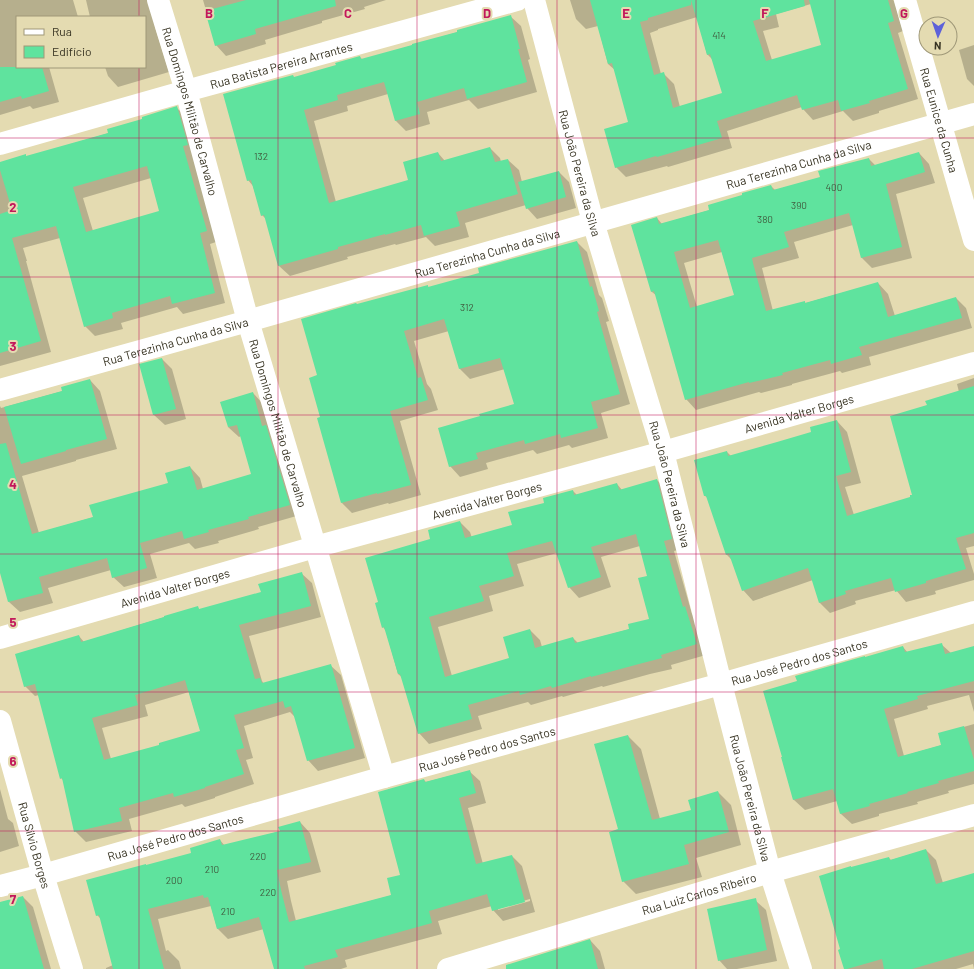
<svg xmlns="http://www.w3.org/2000/svg" width="974" height="969" font-family="Barlow,sans-serif">
	<style>
		.shadow { fill: #0003; fill-rule: evenodd }
		.building { fill: #5fe39e; fill-rule: evenodd }
		.lines { fill: none; stroke-linecap: round; stroke-linejoin: round }
		.minor { stroke: #fff; stroke-width: 22 }
		.tertiary { stroke: #fff; stroke-width: 22 }
		.grid { fill: none; stroke: #c2185b; stroke-width: 1; stroke-opacity: 0.55 }
		.labels { text-anchor: middle; dominant-baseline: central; stroke-width: 4; stroke-linejoin: round; paint-order: stroke }
		.number-label { font-size: 10px; fill: #415f41 }
		.street-label { font-size: 12px; fill: #373322; stroke: #e4dbb1 }
		.grid-label { font-size: 13px; text-anchor: middle; font-weight: bold; fill: #c2185b; stroke: #e4dbb1; stroke-width: 4; stroke-linejoin: round; paint-order: stroke }
	</style>
	<rect width="100%" height="100%" fill="#e4dbb1"/>
	<g class="shadow">
		<path d="M0,0H73L78,17H17V67H49L59,102L33,109L30,106L0,115Z"/>
		<path d="M86,0H153L155,27L169,72L118,87L108,76L105,67H145V17H90Z"/>
		<path d="M203,0H386L364,7L365,9L322,21V23L265,40L266,44L226,56L216,45Z"/>
		<path d="M570,0H893L895,3L903,31L898,33L918,99L879,111V113L853,121L843,111L813,120L803,109L802,107L727,131L732,148L668,167L667,166L626,177L616,167L629,123L615,70L608,64L598,26L586,29L576,19ZM811,4L823,46L772,60L763,31L779,27L776,14ZM697,17L707,54L713,60L724,94L680,107L674,84L663,73L661,74L650,33L658,30V29Z"/>
		<path d="M510,16L521,26L530,59L528,60L537,92L478,109L469,100L427,112L430,124L406,131L396,121L388,94L347,106L348,111L314,121L336,202L409,181L438,153L445,161L490,148L500,158L501,162L508,160L519,170L522,182L559,172L569,182L576,208L537,219L527,208L526,205L465,223L469,237L435,246L426,237L396,245L395,244L347,257L348,259L290,276L279,266L266,219L262,215L253,186L248,180L295,78L337,66L360,57L363,60L458,32Z"/>
		<path d="M974,45V86L967,79L959,50Z"/>
		<path d="M177,108L187,118L216,242L210,244L225,303L183,314L177,307L121,323L123,329L95,336L85,326L60,238L23,248L27,261H26L51,352L0,366V163L27,157L109,133L143,119ZM151,178L161,212L93,231L83,198Z"/>
		<path d="M919,153L929,164L935,183L896,194L912,258L872,268L862,258L853,225L794,242L799,258L762,268L773,311L804,302L806,303L878,283L888,294L895,316L956,298L966,308L972,328L869,357L871,365L842,373L840,371L792,384V385L761,393L759,392L696,410L686,399L657,296L652,292L632,226L657,218L662,224L710,210L771,186L775,190L821,178L869,159L876,166ZM722,252L735,296L697,307L684,263Z"/>
		<path d="M577,242L587,252L599,295L602,298L609,321L606,322L630,404L601,413L608,438L572,448L569,445L537,454L533,450L486,463L488,469L460,477L450,466L481,416L515,405L505,369L470,379L460,369L449,331L414,341L427,384L431,389L438,410L400,421L421,495L389,504L388,503L352,513L342,503L321,417L318,376L357,305L428,286L429,288L480,274Z"/>
		<path d="M162,359L172,369L186,419L165,425L154,415L140,365Z"/>
		<path d="M974,378V546L966,548L974,574V580L935,591L936,594L906,602L896,590L855,601L856,604L830,613L820,603L813,580L753,601L743,590L732,560L727,555L708,498L705,496L727,452L731,456L812,433L837,421L847,432L861,483L845,487L854,515L912,498L914,495L928,406L959,392L957,384Z"/>
		<path d="M90,380L100,391L117,449L76,460V461L22,476L39,533L94,517L169,484L190,467L200,478L203,489L252,475L241,436L239,437L228,427L253,393L263,404L300,515L258,527L259,529L218,541L219,543L195,549L189,543L150,554L157,578L124,587L113,577L111,570L48,588L53,603L20,612L9,602L0,569V406L1,408L63,391Z"/>
		<path d="M657,480L667,491L682,549L674,551L692,614L695,617L706,655L671,665L672,669L650,674L603,687L602,686L563,697L562,696L531,705L528,702L478,716L482,729L429,744L419,733L403,678L398,674L386,631L383,627L380,603L432,539L460,522L470,532L472,538L513,526L546,504L573,491L577,495L617,484L622,490ZM640,546L649,577L650,620L630,629L578,643L573,638L542,647L540,640L530,630L510,659L452,676L438,627L493,611L489,596L524,586L517,564L557,553L569,587L579,598L611,587L601,557Z"/>
		<path d="M301,573L312,583L321,617L249,636L262,681L264,684L330,665L341,675L365,758L318,771L308,760L296,718L290,712L244,726L253,758L246,760L254,784L215,797V798L185,807L182,804L129,819L132,831L86,842L75,831L64,781L61,778L39,695L35,696L25,686L79,636L84,642L197,607L200,610L262,593ZM189,692L201,732L160,746L111,759L102,728L148,716L145,705Z"/>
		<path d="M941,644L951,653L974,647V712L969,695L927,706L928,709L894,719L904,756L942,745L939,734L974,724V784L948,791L949,793L917,802L918,804L879,814V816L852,824L841,814L837,801L805,810L794,800L782,758L903,647L908,653Z"/>
		<path d="M628,736L641,749L660,819L692,811L718,792L731,805L741,845L696,858L702,877L636,894L623,881L619,830Z"/>
		<path d="M469,771L480,781L486,803L468,808L483,864L512,856L522,866L535,912L503,921L493,910L492,906L438,921L442,934L345,960L347,967L341,969H275L264,929L228,939L217,928L211,906L158,919L166,951L168,950L179,961L181,969H106V968L113,965L101,919L97,915L146,866L192,854L220,840L225,846L281,831L300,822L310,833L321,872L287,881L291,901L296,921L393,895L401,875L424,780L426,782ZM530,899V901L498,910V908Z"/>
		<path d="M0,789L8,819L13,823L19,846L0,852Z"/>
		<path d="M926,850L936,860L943,883L974,874V969L973,964L956,969H845L841,950L889,858L891,860Z"/>
		<path d="M23,897L33,907L51,969H0V904Z"/>
		<path d="M755,900L766,910L777,961L737,969H727L719,960Z"/>
		<path d="M590,940L600,951L605,969H509Z"/>
	</g>
	<g class="building">
		<path d="M246,0H335L336,6L255,29L256,34L215,46L205,11Z"/>
		<path d="M590,0H691V5L648,18V20L640,22L654,75L664,72L673,108L722,93L710,54L707,55L691,0H804L805,6L753,21L766,61L821,45L809,0H888L894,21L888,23L908,89L869,101L870,103L841,111L838,100L802,110L797,95L717,121L722,138L657,157L656,156L615,168L604,129L628,122L612,63L608,64Z"/>
		<path d="M511,15L520,49H518L527,82L467,99L464,88L417,102L420,114L395,121L384,82L337,95L338,100L304,110L329,203L408,180L403,162L438,152L441,161L490,147L495,162L508,159L518,194L456,212L460,226L424,236L421,225L385,235V234L338,247V249L278,266L264,215L261,216L251,180L247,181L223,94L293,75L294,77L336,65L335,63L360,56L361,59L412,45V44L457,32V30Z"/>
		<path d="M0,67H42L49,91L22,99L21,96L0,102Z"/>
		<path d="M177,106L188,145L183,146L207,231L200,233L215,293L172,304L170,296L112,313L113,318L84,327L56,226L12,238L41,341L0,353V214L12,210L0,170V162L26,154V156L108,133L107,129L142,119V117ZM147,166L159,211L86,232L73,187Z"/>
		<path d="M919,152L925,172L886,184L902,247L861,258L849,213L784,232L789,247L752,258L753,263L766,311L805,301V303L878,282L888,317L956,297L962,318L859,347L862,355L831,364L830,360L782,373L783,375L749,383V382L685,400L654,291L651,292L631,225L657,217L659,224L709,210L708,205L742,195V193L771,185L773,190L820,177L818,171L869,158L871,166ZM718,240L734,295L690,308L674,252Z"/>
		<path d="M559,171L566,197L526,209L518,182Z"/>
		<path d="M577,241L590,287L592,286L599,311L597,312L620,394L591,402L598,428L561,438L560,434L525,444L524,440L476,453L478,459L449,467L438,428L480,416L479,414L514,404L500,358L459,369L444,319L404,331L418,378L421,377L428,400L390,411L411,485L377,494V493L341,503L317,418L320,417L309,378L317,375L301,319L356,303L357,304L428,285V287L479,273L478,268Z"/>
		<path d="M162,358L176,409L153,415L139,364Z"/>
		<path d="M90,379L107,439L66,450V451L21,464L4,407L62,391L61,387Z"/>
		<path d="M974,386V533L956,538L966,569L926,581V583L895,592L891,578L845,591L846,594L819,603L808,568L742,591L729,554L726,555L706,496H704L694,460L727,451L728,456L777,442L811,432L810,427L837,420L851,472L836,476L847,516L910,497V495H912L890,416L927,405L925,401Z"/>
		<path d="M253,392L262,426L266,425L290,505L248,517L249,519L208,530L209,532L184,539L182,531L140,543L147,568L112,578L107,558L39,577L43,593L8,602L0,573V444L6,443L32,534L93,517L89,505L168,483L165,473L190,466L197,490L251,474L237,425L228,427L220,402Z"/>
		<path d="M657,479L672,539L664,541L683,607L685,606L697,644L661,655L662,658L639,664L591,677V676L552,688L551,686L520,695L519,691L468,705L472,719L418,734L400,674H398L384,627L382,628L375,603L378,602L365,558L430,539L428,530L460,521L465,538L512,525L508,512L544,503L543,498L573,490L574,495L617,483L619,490ZM636,534L647,576L638,578L649,619L628,624L629,629L575,643L573,637L535,648L530,629L503,637L509,658L445,677L429,617L484,601L479,586L514,576L507,553L552,541L568,588L601,577L591,547Z"/>
		<path d="M302,572L311,606L239,625L255,679L260,678L262,683L331,664L355,748L307,761L291,706L285,708L283,701L234,715L244,748L236,750L244,774L205,787V788L174,797L173,793L119,808L122,821L74,832L62,778L60,779L35,684L24,687L15,654L79,635L81,642L164,617V616L198,606L199,609L261,592L258,584ZM185,680L200,731L159,743V745L104,760L92,718L138,705L135,695Z"/>
		<path d="M942,643L945,654L974,646V681L917,696L918,699L884,709L898,757L941,745L938,733L964,726L974,760V771L938,781L939,783L907,792L908,793L869,804L870,806L840,814L833,789L793,800L781,757H782L763,691L797,681L795,676L865,656V657L903,646L905,652Z"/>
		<path d="M628,735L652,820L691,810L688,800L718,791L729,832L684,845L689,864L622,882L609,832L618,829L594,744Z"/>
		<path d="M470,770L476,793L459,798L476,864L512,855L525,902L492,911L487,894L429,911L432,923L335,950L338,957L304,966L305,969H274L259,917L217,929L208,897L204,898L203,895L148,909L164,969H113L99,915L96,916L86,880L146,864V865L191,853L190,848L220,839L222,845L280,831L278,827L300,821L311,862L277,870L281,890L289,922L391,895L387,878L400,875L378,792L424,779L425,782Z"/>
		<path d="M926,849L936,884L974,873V951L912,969H884L882,959L847,969H844L838,950L840,949L819,876L851,866V867L889,857L890,860Z"/>
		<path d="M23,896L44,969H0V902Z"/>
		<path d="M756,898L767,950L718,961L707,909Z"/>
		<path d="M590,939L598,969H506V965Z"/>
	</g>
	<g class="lines">
		<g class="minor">
			<path id="s1" d="M158,0L186,91L248,321L384,777"/>
			<path id="s2" d="M534,0L593,222L663,452L721,684L770,872L801,969"/>
			<path id="s3" d="M905,0L974,240"/>
			<path id="s4" d="M0,144L186,91L517,0"/>
			<path id="s5" d="M0,390L248,321L974,114"/>
			<path id="s6" d="M0,721L43,875L72,969"/>
			<path id="s7" d="M448,969L770,872L974,815"/>
		</g>
		<g class="tertiary">
			<path id="s8" d="M0,638L315,547L663,452L974,363"/>
			<path id="s9" d="M0,886L43,875L384,777L721,684L974,612"/>
		</g>
	</g>
	<path class="grid" d="M139,0V17M278,0V969M417,0V969M557,0V969M696,0V969M835,0V969M139,67V969M0,138H974M0,277H974M0,415H974M0,554H974M0,692H974M0,831H974"/>
	<g class="labels">
		<g class="number-label">
			<text x="719" y="35">414</text>
			<text x="261" y="156">132</text>
			<text x="834" y="187">400</text>
			<text x="799" y="205">390</text>
			<text x="765" y="219">380</text>
			<text x="467" y="307">312</text>
			<text x="258" y="856">220</text>
			<text x="212" y="869">210</text>
			<text x="174" y="880">200</text>
			<text x="268" y="892">220</text>
			<text x="228" y="911">210</text>
		</g>
		<g class="street-label">
			<text stroke="none"><textPath href="#s4" startOffset="292">Rua Batista Pereira Arrantes</textPath></text>
			<text stroke="none"><textPath href="#s1" startOffset="116">Rua Domingos Militão de Carvalho</textPath></text>
			<text stroke="none"><textPath href="#s3" startOffset="125">Rua Eunice da Cunha</textPath></text>
			<text stroke="none"><textPath href="#s5" startOffset="830">Rua Terezinha Cunha da Silva</textPath></text>
			<text stroke="none"><textPath href="#s2" startOffset="179">Rua João Pereira da Silva</textPath></text>
			<text stroke="none"><textPath href="#s5" startOffset="506">Rua Terezinha Cunha da Silva</textPath></text>
			<text stroke="none"><textPath href="#s5" startOffset="182">Rua Terezinha Cunha da Silva</textPath></text>
			<text stroke="none"><textPath href="#s8" startOffset="830">Avenida Valter Borges</textPath></text>
			<text stroke="none"><textPath href="#s1" startOffset="440">Rua Domingos Militão de Carvalho</textPath></text>
			<text stroke="none"><textPath href="#s2" startOffset="503">Rua João Pereira da Silva</textPath></text>
			<text stroke="none"><textPath href="#s8" startOffset="506">Avenida Valter Borges</textPath></text>
			<text stroke="none"><textPath href="#s8" startOffset="182">Avenida Valter Borges</textPath></text>
			<text stroke="none"><textPath href="#s9" startOffset="830">Rua José Pedro dos Santos</textPath></text>
			<text stroke="none"><textPath href="#s9" startOffset="506">Rua José Pedro dos Santos</textPath></text>
			<text stroke="none"><textPath href="#s2" startOffset="827">Rua João Pereira da Silva</textPath></text>
			<text stroke="none"><textPath href="#s9" startOffset="182">Rua José Pedro dos Santos</textPath></text>
			<text stroke="none"><textPath href="#s6" startOffset="129">Rua Sílvio Borges</textPath></text>
			<text stroke="none"><textPath href="#s7" startOffset="262">Rua Luiz Carlos Ribeiro</textPath></text>
		</g>
	</g>
	<g class="grid-label">
		<text x="209" y="18">B</text>
		<text x="348" y="18">C</text>
		<text x="487" y="18">D</text>
		<text x="626" y="18">E</text>
		<text x="765" y="18">F</text>
		<text x="904" y="18">G</text>
		<text x="13" y="212">2</text>
		<text x="13" y="351">3</text>
		<text x="13" y="489">4</text>
		<text x="13" y="627">5</text>
		<text x="13" y="766">6</text>
		<text x="13" y="904">7</text>
	</g>
	<rect x="16" y="16" width="130" height="52" fill="#e4dbb1" stroke="#9f9878"/>
	<rect x="24" y="29" width="20" height="6" fill="#ffffff" stroke="#9f9878"/>
	<text x="52" y="36" font-size="12" fill="#373322">Rua</text>
	<rect x="24" y="46" width="20" height="12" fill="#5fe39e" stroke="#9f9878"/>
	<text x="52" y="56" font-size="12" fill="#373322">Edifício</text>
	<g transform="translate(938 36) rotate(182)"><circle r="19" fill="#e4dbb1" stroke="#9f9878"/>
	<path d="M0-3L7 15L0 10L-7 15Z" fill="#5d61d9"/>
	<text y="-6" font-size="11" font-weight="bold" text-anchor="middle" fill="#373322">N</text>
	</g>
</svg>
